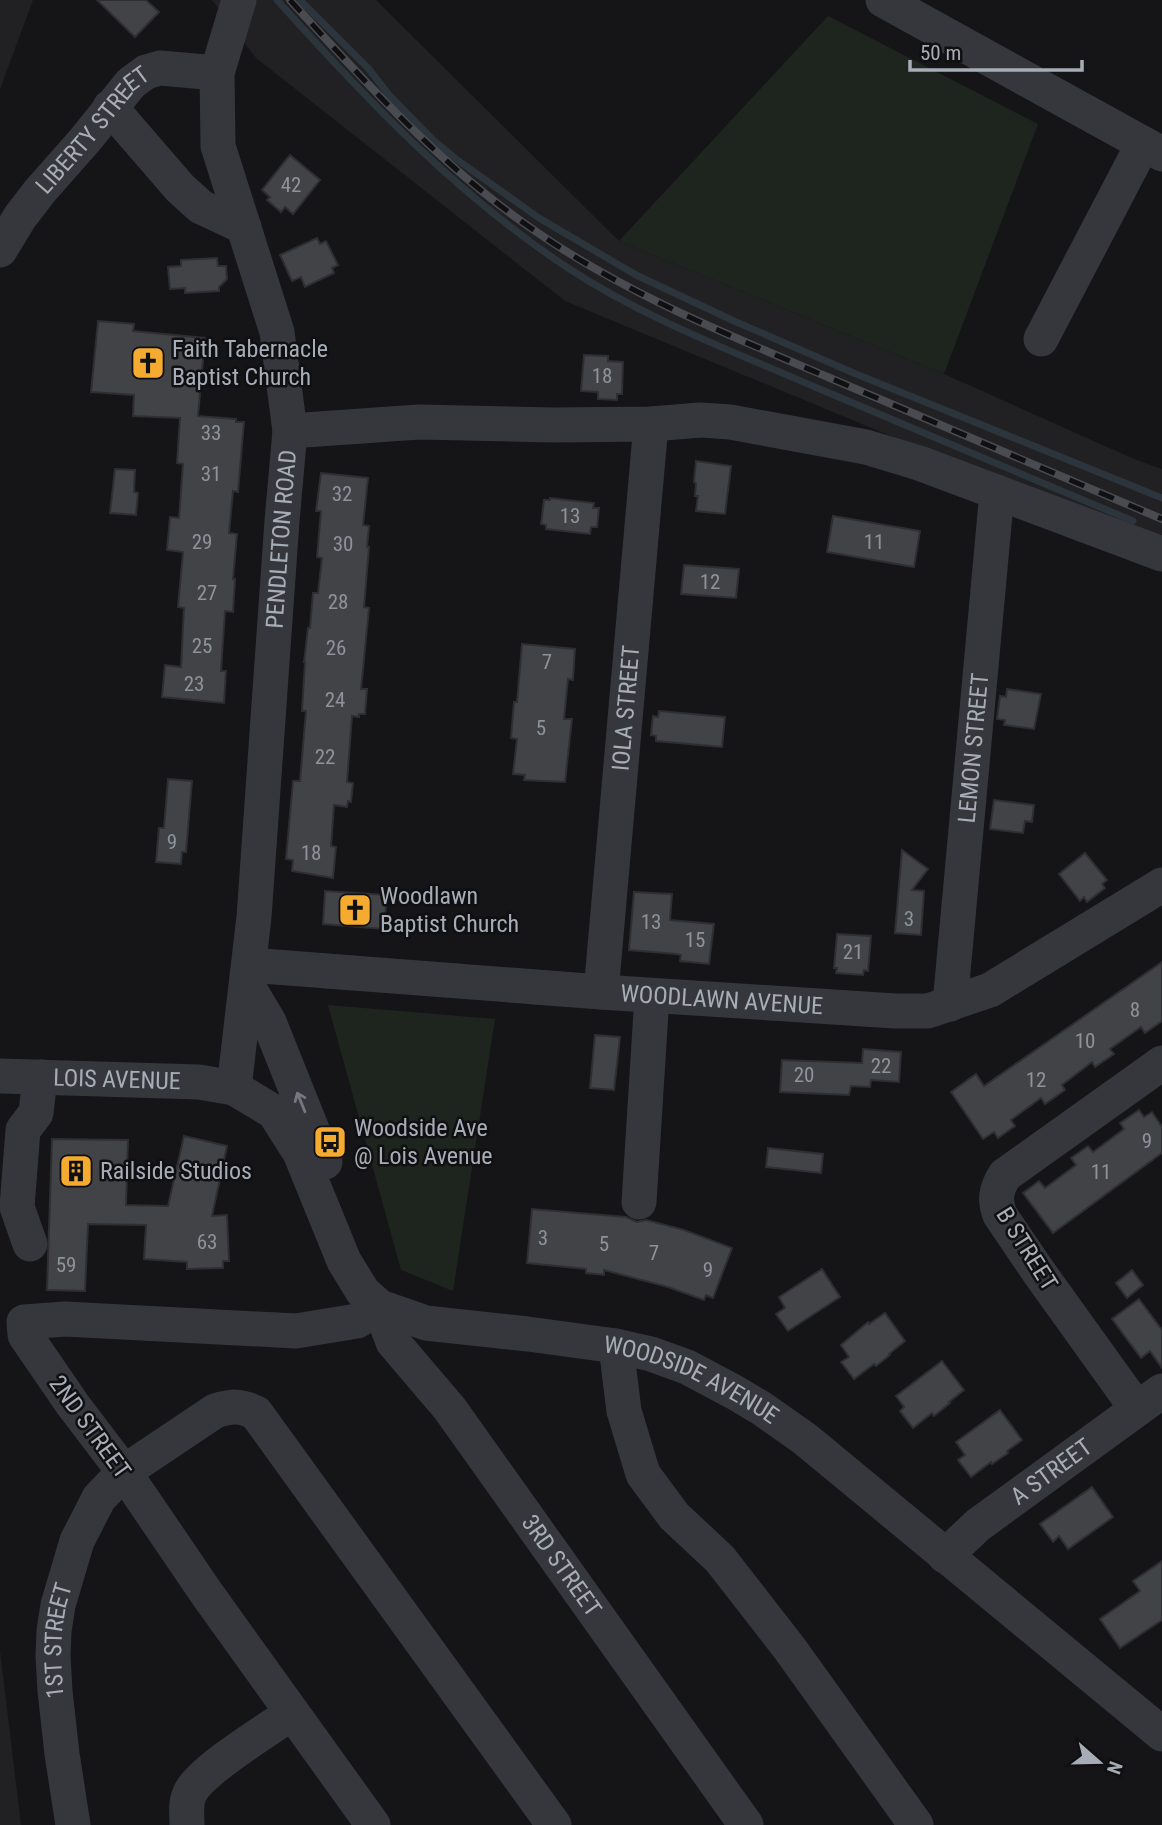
<svg xmlns="http://www.w3.org/2000/svg" width="1162" height="1825" font-family="'Roboto Condensed',sans-serif">
	<style>
		.built { fill: #212124 }
		.green { fill: #1d251e }
		.lines { fill: none; stroke-linecap: round; stroke-linejoin: round }
		.stream { stroke: #2b353b; stroke-width: 7 }
		.building { fill: #414347; stroke: #2f2f33; stroke-width: 2 }
		.minor { stroke: #36373c; stroke-width: 35 }
		.rail-casing { stroke: #494b51; stroke-width: 8 }
		.rail { stroke: #101012; stroke-width: 5; stroke-dasharray: 16; stroke-linecap: butt }
		.oneway { stroke: #747880 }
		.labels { text-anchor: middle; dominant-baseline: central; stroke-width: 5; stroke-linejoin: round; paint-order: stroke }
		.number-label { font-size: 21px; fill: #8e929b }
		.street-label { font-size: 24px; fill: #a7adb7; stroke: #101012 }
		.poi-label { font-size: 24px; fill: #a7adb7; stroke: #101012; text-anchor: start }
	</style>
	<rect width="100%" height="100%" fill="#151517"/>
	<g class="built">
		<path d="M0,0H33L0,89Z"/>
		<path d="M212,0H376L619,241L944,374L1134,459L1162,469V545L915,446L565,301L256,58Z"/>
		<path d="M0,1651L21,1825H0Z"/>
	</g>
	<g class="green">
		<path d="M828,16L1038,124L944,374L619,241Z"/>
		<path d="M328,1005L495,1019L453,1291L401,1270Z"/>
	</g>
	<g class="lines">
		<g class="stream">
			<path d="M277,0C365,98 457,195 568,268C644,318 732,351 815,387C921,432 1027,476 1133,521"/>
			<path d="M300,0L368,68L389,95L433,140L456,159L539,218L636,275L734,321L856,374L1162,498"/>
		</g>
	</g>
	<g class="building">
		<path d="M97,0H146L159,12L135,37Z"/>
		<path d="M290,155L320,180L293,214L285,207L281,212L267,200L270,197L262,190Z"/>
		<path d="M317,238L320,244L326,241L338,265L332,268L334,273L305,287L301,277L292,281L280,255Z"/>
		<path d="M217,258L218,266H226L227,279L219,287V291L185,293V288L170,289L168,267L181,266V260Z"/>
		<path d="M98,321L134,324L133,331L205,338L198,416L236,419V422H244L238,492L233,491L229,533L237,534L233,579H235L233,612L225,611L221,671H226L224,703L162,697L165,665L181,667L184,608L178,607L183,552L167,550L170,517L179,518L183,464L177,463L180,418L133,416L134,395L91,392Z"/>
		<path d="M584,355L608,356V361L623,362L622,394H617V400L598,399V392L581,391Z"/>
		<path d="M696,461L731,466L725,514L696,511L698,496H695L696,483L694,482Z"/>
		<path d="M115,469L135,470L134,492L138,493L136,515L110,513Z"/>
		<path d="M321,473L368,478L363,525L369,526L367,547H369L364,607L369,608L361,689H367L365,714H359V717L352,716L347,782L353,783L351,802L348,801L347,807L334,805L331,846L336,847L333,878L292,871L293,860L286,859L293,781H300L306,711H302L305,662H304L308,628H310L313,593H318L322,558L317,557L321,511H316Z"/>
		<path d="M550,498L594,503L593,508H599L597,527H591L590,534L546,529V525L541,524L544,500H550Z"/>
		<path d="M833,516L920,531L914,567L827,552Z"/>
		<path d="M684,565L739,569L736,598L681,594Z"/>
		<path d="M522,644L575,649L573,680L568,679L564,719H572L565,782L524,780L525,775L513,774L517,739L511,738L514,702H517Z"/>
		<path d="M1007,689L1041,694L1034,729L1004,725L1005,720L997,719L1000,696L1006,697Z"/>
		<path d="M659,711L725,717L722,747L656,741V736L651,735L653,716L658,717Z"/>
		<path d="M168,779L192,781L186,852H182L181,864L156,862L159,828H164Z"/>
		<path d="M994,800L1034,805L1032,822L1025,821L1023,833L990,829Z"/>
		<path d="M902,850L928,869L912,890L924,891L921,935L895,933Z"/>
		<path d="M1085,853L1107,880L1102,884L1105,888L1087,902L1084,897L1080,901L1059,874Z"/>
		<path d="M325,891L387,895L384,929L323,924Z"/>
		<path d="M634,892L672,894L670,920L714,924L709,964L680,961L681,955L676,954L629,950Z"/>
		<path d="M837,934L871,936L868,971L864,970L863,975L836,973L837,968H834Z"/>
		<path d="M1162,962V1021L1145,1033L1141,1027L1110,1049L1114,1054L1095,1067L1092,1062L1062,1085L1065,1090L1045,1104L1041,1098L1011,1120L1015,1126L998,1138L994,1132L983,1139L951,1092L976,1074L984,1086Z"/>
		<path d="M595,1035L620,1037L614,1090L590,1088Z"/>
		<path d="M863,1049L901,1052L899,1082L871,1080L870,1087L851,1086L849,1095L780,1092L782,1060L862,1063Z"/>
		<path d="M1139,1110L1144,1117L1152,1112L1162,1127V1153L1053,1233L1023,1193L1039,1181L1045,1188L1076,1165L1071,1158L1088,1146L1093,1152L1124,1129L1120,1123Z"/>
		<path d="M184,1136L227,1146L212,1216L227,1215L229,1261H223V1268L187,1269V1262L144,1259L146,1225L88,1224L85,1291L47,1290L52,1139L128,1140L126,1205L168,1206Z"/>
		<path d="M768,1148L823,1154L821,1173L766,1167Z"/>
		<path d="M532,1209L626,1217L637,1222L646,1220L684,1230L732,1248L713,1298L706,1295L704,1300L668,1287L604,1270V1275L586,1273V1269L527,1263Z"/>
		<path d="M822,1269L840,1297L788,1331L776,1314L785,1308L779,1297Z"/>
		<path d="M1132,1270L1143,1285L1127,1298L1116,1283Z"/>
		<path d="M1139,1299L1162,1330V1368L1150,1351L1141,1358L1112,1319Z"/>
		<path d="M885,1313L905,1341L889,1354L890,1355L876,1366L874,1364L854,1379L841,1362L849,1357L841,1345L868,1322L869,1324Z"/>
		<path d="M942,1361L964,1390L949,1402L950,1403L934,1416L932,1413L913,1428L900,1411L904,1407L896,1396Z"/>
		<path d="M1000,1410L1022,1440L1007,1451L1008,1453L992,1464L991,1462L971,1477L958,1460L965,1455L956,1442Z"/>
		<path d="M1092,1487L1113,1517L1068,1549L1059,1536L1053,1542L1040,1524Z"/>
		<path d="M1162,1561V1620L1120,1648L1100,1619L1140,1591L1133,1581Z"/>
	</g>
	<g class="lines">
		<g class="minor">
			<path d="M883,0L1162,154"/>
			<path d="M110,107L180,188L201,207L244,227"/>
			<path id="s1" d="M0,250L20,217L40,191L85,140L131,83L146,72L160,68L217,73"/>
			<path d="M1041,339L1143,144"/>
			<path d="M290,431L419,422L554,425L651,424L701,420L730,422L866,447L919,463L1162,554"/>
			<path id="s2" d="M249,965L601,992L895,1011H928L990,990L1162,885"/>
			<path d="M247,985L269,1022L325,1162"/>
			<path id="s3" d="M601,992L651,424"/>
			<path id="s4" d="M950,1004L997,492"/>
			<path id="s5" d="M0,1076L199,1082L234,1088L274,1112L300,1153L344,1261L363,1292L380,1307L426,1323L528,1334L616,1346L651,1354L687,1367L734,1392L761,1408L805,1439L1162,1734"/>
			<path id="s6" d="M234,1088L254,917L282,521L290,431L277,332L218,146L217,73L239,0"/>
			<path d="M639,1202L652,996"/>
			<path d="M30,1244L17,1207L23,1130L36,1113L40,1077"/>
			<path d="M616,1346L624,1411L643,1474L674,1516L720,1559L790,1649L916,1825"/>
			<path d="M1137,1409L1038,1271L1000,1215C994,1200 996,1189 1005,1175L1162,1063"/>
			<path id="s7" d="M945,1556L978,1525L1162,1391"/>
			<path id="s8" d="M73,1825L62,1754L55,1691L53,1656L54,1631L58,1605L77,1541L99,1498L124,1472L215,1411C232,1406 240,1405 256,1413L554,1825"/>
			<path d="M187,1825C187,1814 185,1803 190,1793C201,1770 269,1729 292,1713"/>
			<path id="s9" d="M373,1825L207,1594L124,1472L73,1405L25,1335L24,1322L65,1319L296,1331L357,1321L380,1307L393,1342L450,1409L746,1825"/>
		</g>
		<defs>
			<path id="rail" d="M290,0C364,81 438,163 528,226C621,292 726,334 830,378C941,425 1051,472 1162,519"/>
		</defs>
		<use href="#rail" class="rail-casing"/>
		<use href="#rail" class="rail"/>
	</g>
	<defs><path id="oneway-shaft" d="M-6 0H5M1.5-3L5.5 0L1.5 3" fill="none" stroke-width="1.6" stroke-linecap="round" stroke-linejoin="round" transform="scale(1.75)"/></defs>
	<use class="oneway" href="#oneway-shaft" transform="translate(301 1102) rotate(-112)"/>
	<defs>
		<symbol id="church-square" viewBox="-11 -11 22 22"><rect x="-9" y="-9" width="18" height="18" rx="4" fill="#f4ab30" stroke="#101012"/><path d="M-1.2-6h2.4v3.5h3.3v2.4h-3.3V6h-2.4V-.1h-3.3v-2.4h3.3Z" fill="#111"/></symbol>
		<symbol id="bus-square" viewBox="-11 -11 22 22"><rect x="-9" y="-9" width="18" height="18" rx="4" fill="#f4ab30" stroke="#101012"/><path d="M-5-6H5V4H4V6H2V4H-2V6H-4V4H-5ZM-3.5-4V0h7V-4ZM-3.5 1.2v1.5H-2V1.2ZM2 1.2v1.5H3.5V1.2Z" fill="#111"/></symbol>
		<symbol id="building-square" viewBox="-11 -11 22 22"><rect x="-9" y="-9" width="18" height="18" rx="4" fill="#f4ab30" stroke="#101012"/><path d="M-4-6H4V6H1V3H-1V6H-4ZM-2.5-4.3h1.7v1.8h-1.7ZM.8-4.3h1.7v1.8H.8ZM-2.5-1h1.7V.8h-1.7ZM.8-1h1.7V.8H.8Z" fill="#111"/></symbol>
	</defs>
	<g fill-rule="evenodd">
		<use href="#church-square" x="129" y="344" width="38" height="38"/>
		<use href="#church-square" x="336" y="891" width="38" height="38"/>
		<use href="#bus-square" x="311" y="1123" width="38" height="38"/>
		<use href="#building-square" x="57" y="1152" width="38" height="38"/>
	</g>
	<g class="labels">
		<g class="number-label">
			<text x="291" y="185">42</text>
			<text x="602" y="376">18</text>
			<text x="211" y="433">33</text>
			<text x="211" y="474">31</text>
			<text x="342" y="494">32</text>
			<text x="570" y="516">13</text>
			<text x="202" y="542">29</text>
			<text x="874" y="542">11</text>
			<text x="343" y="544">30</text>
			<text x="710" y="582">12</text>
			<text x="207" y="593">27</text>
			<text x="338" y="602">28</text>
			<text x="202" y="646">25</text>
			<text x="336" y="648">26</text>
			<text x="547" y="662">7</text>
			<text x="194" y="684">23</text>
			<text x="335" y="700">24</text>
			<text x="541" y="728">5</text>
			<text x="325" y="757">22</text>
			<text x="172" y="842">9</text>
			<text x="311" y="853">18</text>
			<text x="909" y="919">3</text>
			<text x="651" y="922">13</text>
			<text x="695" y="940">15</text>
			<text x="853" y="952">21</text>
			<text x="1135" y="1010">8</text>
			<text x="1085" y="1041">10</text>
			<text x="881" y="1066">22</text>
			<text x="804" y="1075">20</text>
			<text x="1036" y="1080">12</text>
			<text x="1147" y="1141">9</text>
			<text x="1101" y="1172">11</text>
			<text x="543" y="1238">3</text>
			<text x="207" y="1242">63</text>
			<text x="604" y="1244">5</text>
			<text x="654" y="1253">7</text>
			<text x="66" y="1265">59</text>
			<text x="708" y="1270">9</text>
		</g>
		<g class="street-label">
			<text stroke="none"><textPath href="#s1" startOffset="152">LIBERTY STREET</textPath></text>
			<text stroke="none"><textPath href="#s6" startOffset="551">PENDLETON ROAD</textPath></text>
			<text stroke="none"><textPath href="#s3" startOffset="285">IOLA STREET</textPath></text>
			<text stroke="none"><textPath href="#s4" startOffset="257">LEMON STREET</textPath></text>
			<text stroke="none"><textPath href="#s2" startOffset="474">WOODLAWN AVENUE</textPath></text>
			<text stroke="none"><textPath href="#s5" startOffset="117">LOIS AVENUE</textPath></text>
			<text transform="translate(1027 1249) rotate(58)">B STREET</text>
			<text stroke="none"><textPath href="#s5" startOffset="828">WOODSIDE AVENUE</textPath></text>
			<text transform="translate(90 1427) rotate(54)">2ND STREET</text>
			<text stroke="none"><textPath href="#s7" startOffset="136">A STREET</textPath></text>
			<text stroke="none"><textPath href="#s9" startOffset="1293">3RD STREET</textPath></text>
			<text stroke="none"><textPath href="#s8" startOffset="186">1ST STREET</textPath></text>
		</g>
		<g class="poi-label">
			<text x="172" y="349">Faith Tabernacle<tspan x="172" dy="28">Baptist Church</tspan></text>
			<text x="380" y="896">Woodlawn<tspan x="380" dy="28">Baptist Church</tspan></text>
			<text x="354" y="1128">Woodside Ave<tspan x="354" dy="28">@ Lois Avenue</tspan></text>
			<text x="100" y="1171">Railside Studios</text>
		</g>
	</g>
	<g transform="translate(1099 1762) rotate(110)" stroke="#101012" stroke-width="5" paint-order="stroke">
	<path d="M0-5L12 26L0 18L-12 26Z" fill="#a7adb7"/>
	<text y="-10" font-size="19" font-weight="bold" text-anchor="middle" fill="#a7adb7">N</text>
	</g>
	<path d="M910 60v10h172v-10" fill="none" stroke="#a7adb7" stroke-width="3.5"/>
	<text x="920" y="60" font-size="21" fill="#a7adb7" stroke="#101012" stroke-width="5" paint-order="stroke">50 m</text>
</svg>
